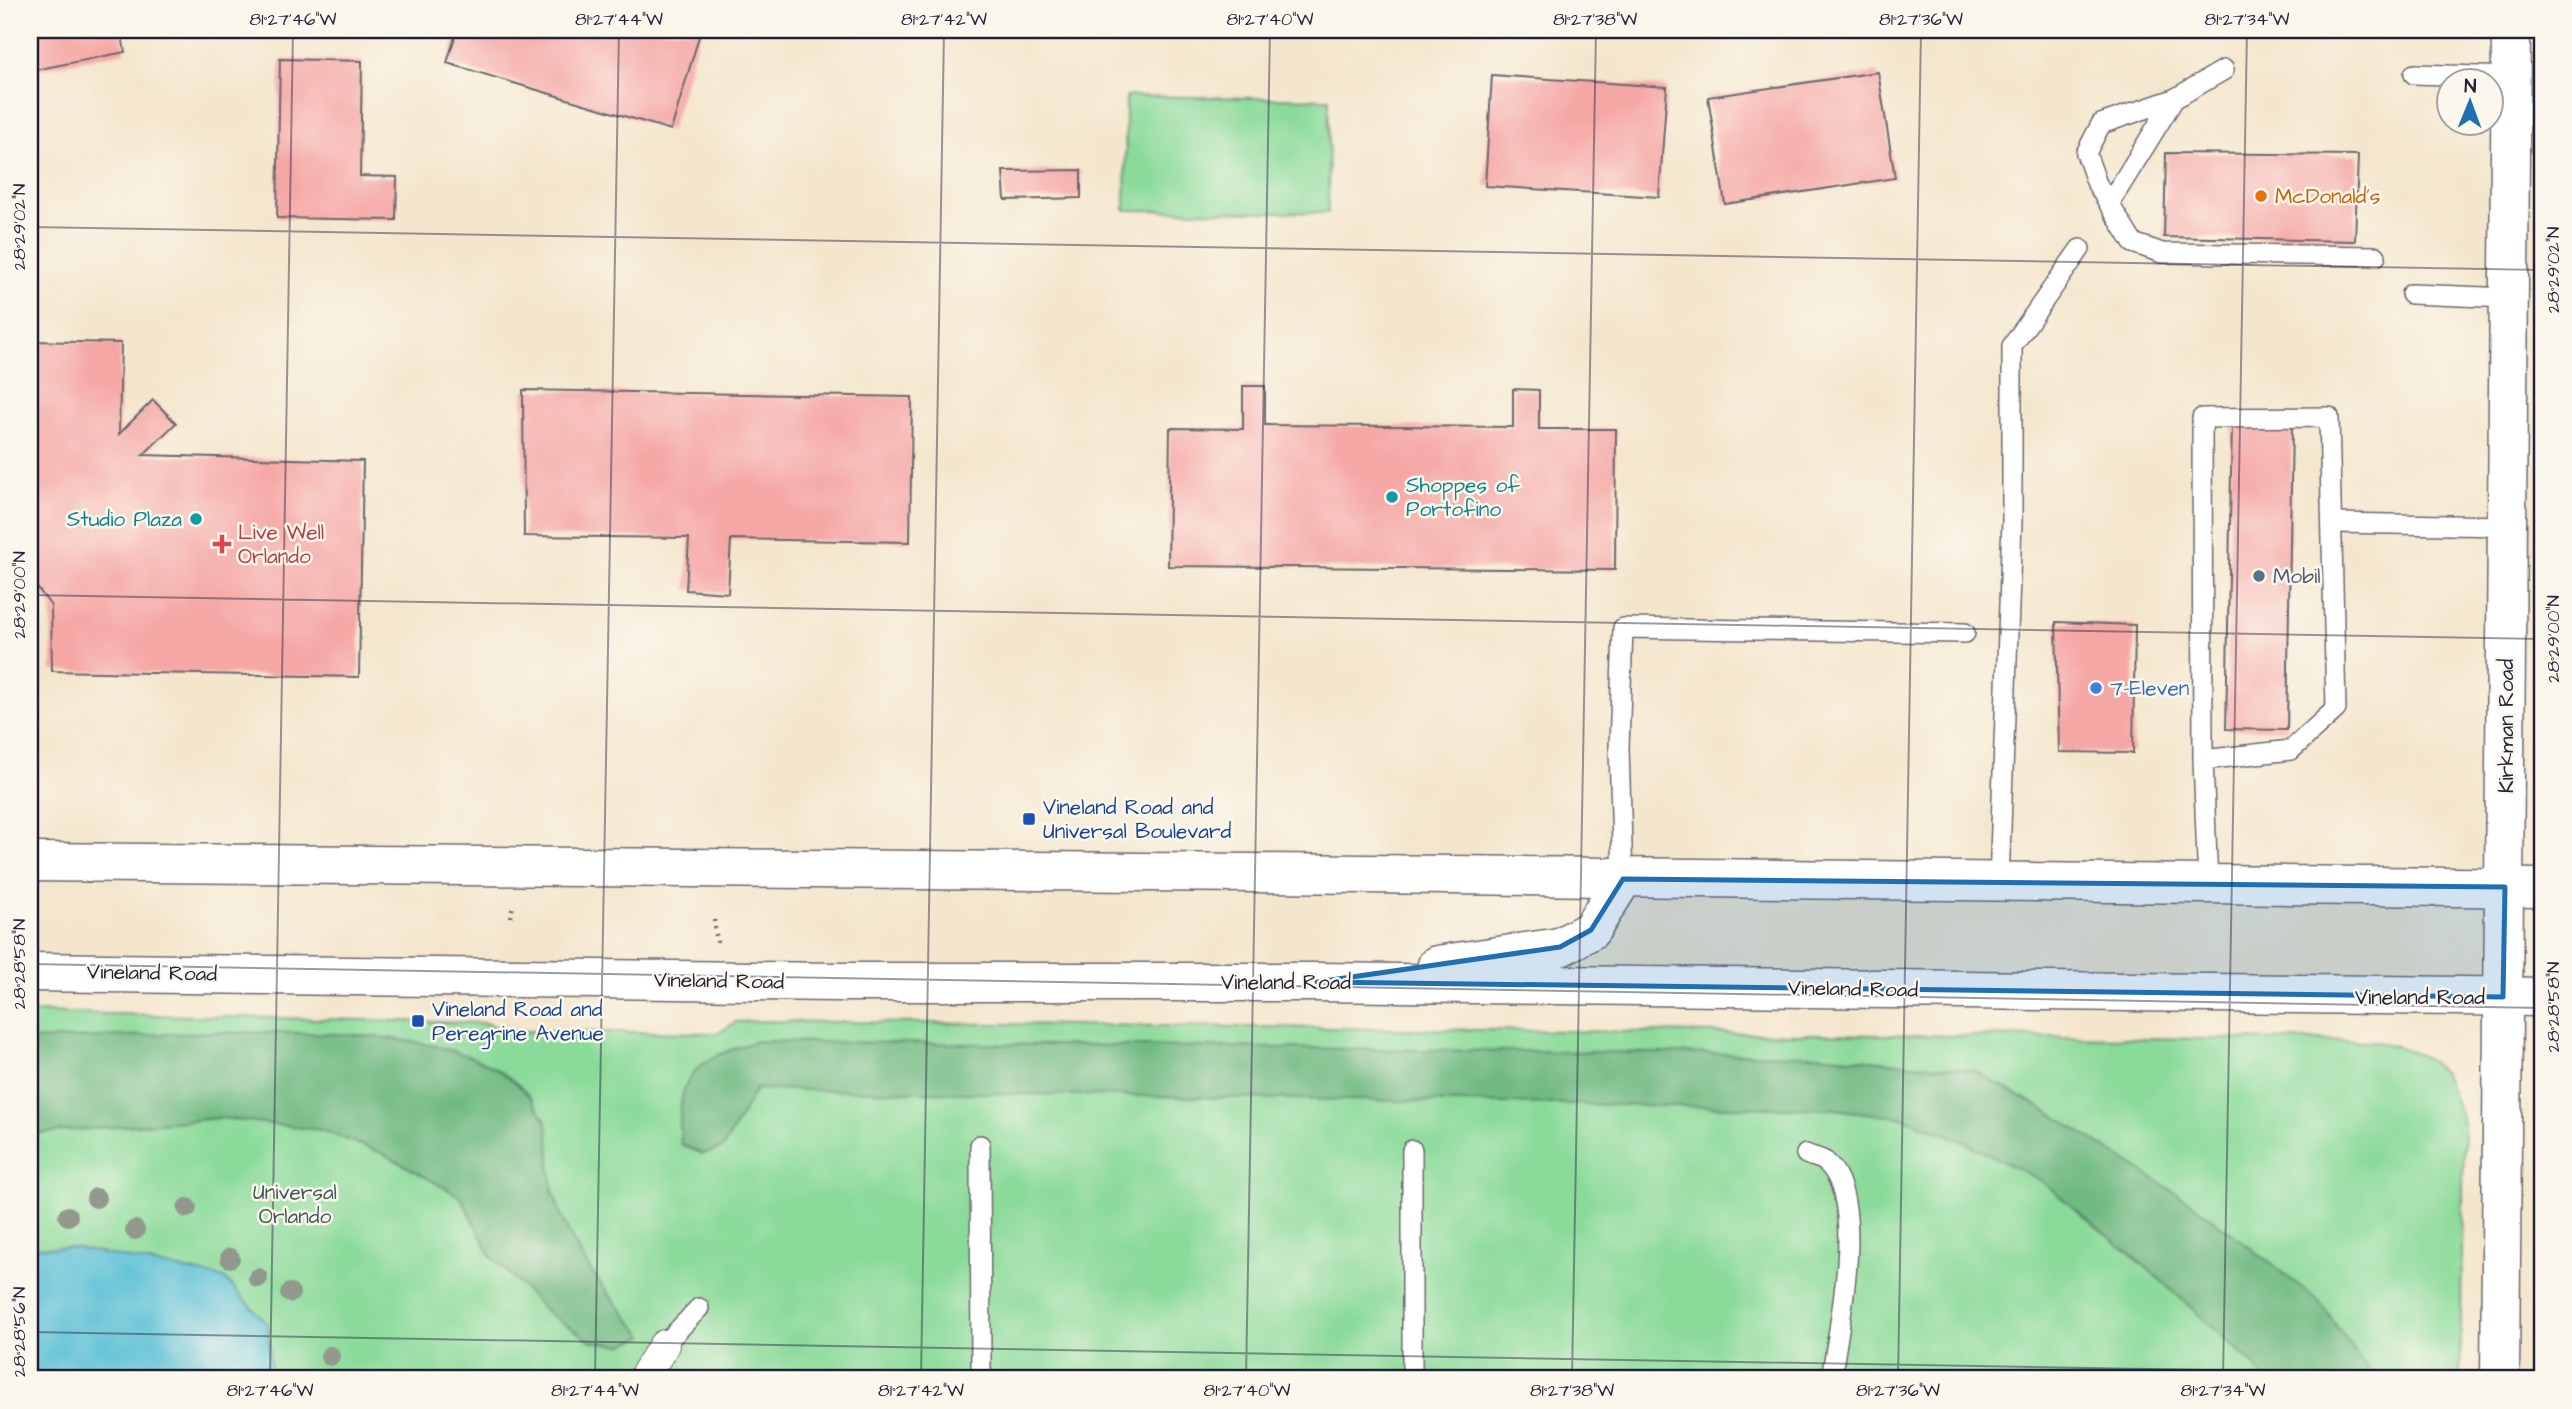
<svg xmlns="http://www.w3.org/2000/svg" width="2572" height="1409" font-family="'Architects Daughter',sans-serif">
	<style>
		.green { fill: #8ada9a; stroke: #567e6a; stroke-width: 2 }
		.forest { fill: #6fba82; stroke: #486e5e; stroke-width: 2 }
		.water { fill: #59bfd6; stroke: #3e7088; stroke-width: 2 }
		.building { fill: #f5a7a6 }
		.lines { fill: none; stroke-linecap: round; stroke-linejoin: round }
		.service-casing { stroke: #6c676e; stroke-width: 22 }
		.pedestrian-casing { stroke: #6c676e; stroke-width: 32 }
		.secondary-casing { stroke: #6c676e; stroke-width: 41 }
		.primary-casing { stroke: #6c676e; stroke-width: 41 }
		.path { stroke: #6c676e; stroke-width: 4.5; stroke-dasharray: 2 5; stroke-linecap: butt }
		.service { stroke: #fff; stroke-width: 19 }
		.pedestrian { stroke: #fff; stroke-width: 30 }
		.secondary { stroke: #fff; stroke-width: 38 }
		.primary { stroke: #fff; stroke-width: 38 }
		.tree { fill: #92988d }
		.marked { fill: #1f6fb2; fill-opacity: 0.2; stroke: #1f6fb2; stroke-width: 5; stroke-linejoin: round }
		.ticks { fill: none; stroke: #22223b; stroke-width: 2; stroke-opacity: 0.45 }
		.food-dot { fill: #e8710a; stroke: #fbf7ec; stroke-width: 2.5 }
		.culture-dot { fill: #0f9aa8; stroke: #fbf7ec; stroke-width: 2.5 }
		.health-dot { fill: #e0444e; stroke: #fbf7ec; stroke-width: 2.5 }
		.service-dot { fill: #5c6f8a; stroke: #fbf7ec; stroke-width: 2.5 }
		.shop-dot { fill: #3f7fe0; stroke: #fbf7ec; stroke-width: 2.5 }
		.transit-dot { fill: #1a4fb4; stroke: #fbf7ec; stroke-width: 2.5 }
		.labels { text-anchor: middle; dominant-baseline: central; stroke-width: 5; stroke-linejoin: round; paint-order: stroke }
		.food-label { font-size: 21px; fill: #c56008; stroke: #fbf7ec; text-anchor: start }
		.culture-label { font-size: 21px; fill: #0d838f; stroke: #fbf7ec; text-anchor: start }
		.health-label { font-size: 21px; fill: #be3a42; stroke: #fbf7ec; text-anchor: start }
		.service-label { font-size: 21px; fill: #4e5e75; stroke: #fbf7ec; text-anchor: start }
		.shop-label { font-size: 21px; fill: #366cbe; stroke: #fbf7ec; text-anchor: start }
		.street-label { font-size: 21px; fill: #22223b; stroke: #fbf7ec }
		.transit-label { font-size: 21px; fill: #164399; stroke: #fbf7ec; text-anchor: start }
		.park-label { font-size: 21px; fill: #415958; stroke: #fbf7ec }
		.neatline { fill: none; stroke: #22223b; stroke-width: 2.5 }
		.ticks-label { font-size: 18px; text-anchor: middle; fill: #22223b }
	</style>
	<rect width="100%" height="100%" fill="#fbf7ec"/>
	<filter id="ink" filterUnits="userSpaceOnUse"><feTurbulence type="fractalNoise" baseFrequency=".0143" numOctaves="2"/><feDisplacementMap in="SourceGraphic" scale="14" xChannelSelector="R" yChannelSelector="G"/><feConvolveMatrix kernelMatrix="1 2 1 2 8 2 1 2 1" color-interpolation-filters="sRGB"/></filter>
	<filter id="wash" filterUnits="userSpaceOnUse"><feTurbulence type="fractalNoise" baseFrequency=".00686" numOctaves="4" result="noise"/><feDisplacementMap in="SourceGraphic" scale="28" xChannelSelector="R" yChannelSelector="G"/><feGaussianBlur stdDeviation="1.57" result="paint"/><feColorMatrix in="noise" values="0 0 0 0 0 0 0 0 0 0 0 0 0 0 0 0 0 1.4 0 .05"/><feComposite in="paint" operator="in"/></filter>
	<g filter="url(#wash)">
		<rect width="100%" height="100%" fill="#f4e6cd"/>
		<g class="green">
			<path d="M1126,96L1329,99L1328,213L1125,210Z"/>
			<path d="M30,1012L485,1023L506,1031L718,1033L736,1022L758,1021L2370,1041L2398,1046L2426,1058L2444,1074L2464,1125L2460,1379H30Z"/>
		</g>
		<g class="forest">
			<path d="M214,1032C303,1035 478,1021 534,1103C537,1109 544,1115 546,1121C552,1139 548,1172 554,1194C571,1253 605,1291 644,1336L622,1345L591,1341L547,1312L491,1256L461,1197L382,1153L321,1130L221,1118L30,1134V1040Z"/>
			<path d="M757,1041L1819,1055L1973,1070L2049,1112L2195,1205L2319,1301L2374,1379H2265L2251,1362L2147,1268L2040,1180L1956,1138L1904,1118L1834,1109L756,1089L723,1148L702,1154L681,1144C675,1074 693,1061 757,1041Z"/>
		</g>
		<path class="water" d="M30,1247L76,1248L224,1278L268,1324L271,1379H30Z"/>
		<g id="blocks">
			<g class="building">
				<path d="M30,30H121L125,52L30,71Z"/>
				<path d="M457,30H701L671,130L447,63Z"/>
				<path d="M280,59L362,61L360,176L397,177L396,220L277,218Z"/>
				<path d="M1878,72L1895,178L1725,204L1708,97Z"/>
				<path d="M1492,75L1667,87L1659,197L1485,186Z"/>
				<path d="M2166,153L2358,155L2355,241L2164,237Z"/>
				<path d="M1081,170V198L1005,200L1003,171Z"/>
				<path d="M30,341L121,343L119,434L153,400L176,423L143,455L363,461L359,677L52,671L51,606L30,578Z"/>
				<path d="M1243,386H1265V425L1513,427V389L1539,390V429H1616L1615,570L1168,566L1170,428L1243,429Z"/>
				<path d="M523,390L912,397L910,542L731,539L728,593L686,590L689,538L524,536Z"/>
				<path d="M2232,422L2292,423L2287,730L2226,729Z"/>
				<path d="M2056,622L2135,625L2133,753L2059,752Z"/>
			</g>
		</g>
	</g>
	<g filter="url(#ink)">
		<use href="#blocks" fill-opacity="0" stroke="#6c676e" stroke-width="2"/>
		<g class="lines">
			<defs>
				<g id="service">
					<path d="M2224,70L2174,99L2101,124L2086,153L2097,184L2133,243L2162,253L2376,256"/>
					<path d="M2414,74L2511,77"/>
					<path d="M2109,204L2174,99"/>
					<path d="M2411,294L2509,298"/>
					<path d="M2333,523L2507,526"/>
					<path d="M2203,760L2291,750L2336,709L2329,417L2202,418L2203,760L2208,885"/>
					<path d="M1623,879L1619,748L1623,628L1965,633"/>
					<path d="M1999,883L2012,521V346L2080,249"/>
					<path d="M980,1145L981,1371"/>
					<path d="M1412,1150V1379"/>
					<path d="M1806,1154C1812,1157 1821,1158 1826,1162C1868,1199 1838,1330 1831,1379"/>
					<path d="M664,1345L699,1308"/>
				</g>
				<path id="pedestrian" d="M643,1379L664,1345"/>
				<g id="secondary">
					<path d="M30,862C867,864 1705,881 2542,888"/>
					<path d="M1437,965L1560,947L1591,930L1623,879"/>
					<path d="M30,972L838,982H1317L2542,997"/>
				</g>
				<path id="primary" d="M2500,1379L2511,30"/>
			</defs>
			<use href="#service" class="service-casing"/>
			<use href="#pedestrian" class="pedestrian-casing"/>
			<use href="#secondary" class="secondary-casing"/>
			<use href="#primary" class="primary-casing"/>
			<g class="path">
				<path d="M511,917L513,904"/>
				<path d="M714,920L717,942"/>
			</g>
			<use href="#service" class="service"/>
			<use href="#pedestrian" class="pedestrian"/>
			<use href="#secondary" class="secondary"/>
			<use href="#primary" class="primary"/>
		</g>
		<g class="tree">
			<circle cx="96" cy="1198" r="10"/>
			<circle cx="187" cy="1208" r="10"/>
			<circle cx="68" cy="1216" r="10"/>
			<circle cx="135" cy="1230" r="10"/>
			<circle cx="230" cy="1258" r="10"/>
			<circle cx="258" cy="1278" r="10"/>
			<circle cx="290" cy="1293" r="10"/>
			<circle cx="330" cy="1356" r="10"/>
		</g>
	</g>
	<path class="marked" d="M1623,879L2505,887L2503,997L1317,982L1560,947L1591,930Z"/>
	<path class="ticks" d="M30,227L2542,270M30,595L2542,639M30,964L2542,1008M30,1332L2542,1376M270,1379L293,30M595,1379L619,30M921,1379L944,30M1246,1379L1270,30M1572,1379L1596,30M1898,1379L1921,30M2223,1379L2247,30"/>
	<circle class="food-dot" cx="2261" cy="196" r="7"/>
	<g class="culture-dot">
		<circle cx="1392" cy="497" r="7"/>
		<circle cx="196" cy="519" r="7"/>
	</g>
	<path class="health-dot" d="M218.5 533.5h7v7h7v7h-7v7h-7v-7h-7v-7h7z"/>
	<circle class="service-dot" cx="2259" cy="576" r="7"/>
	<circle class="shop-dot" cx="2096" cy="688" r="7"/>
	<g class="transit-dot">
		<rect x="1022" y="812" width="14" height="14" rx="3.5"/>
		<rect x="411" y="1014" width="14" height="14" rx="3.5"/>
	</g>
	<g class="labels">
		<g class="food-label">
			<text x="2275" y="196">McDonald's</text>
		</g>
		<g class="culture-label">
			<text x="1406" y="485">Shoppes of<tspan x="1406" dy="24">Portofino</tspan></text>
			<text x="182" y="519" text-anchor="end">Studio Plaza</text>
		</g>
		<g class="health-label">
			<text x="238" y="532">Live Well<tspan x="238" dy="24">Orlando</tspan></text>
		</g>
		<g class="service-label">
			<text x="2273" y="576">Mobil</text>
		</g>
		<g class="shop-label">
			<text x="2110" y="688">7-Eleven</text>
		</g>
		<g class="street-label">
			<text transform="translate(2506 726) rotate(-90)">Kirkman Road</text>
			<text transform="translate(152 973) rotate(1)">Vineland Road</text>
			<text transform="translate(719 981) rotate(1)">Vineland Road</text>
			<text x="1286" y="982">Vineland Road</text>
			<text transform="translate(1853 989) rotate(1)">Vineland Road</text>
			<text x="2420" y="997">Vineland Road</text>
		</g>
		<g class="transit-label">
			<text x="1043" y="807">Vineland Road and<tspan x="1043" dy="24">Universal Boulevard</tspan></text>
			<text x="432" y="1009">Vineland Road and<tspan x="432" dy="24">Peregrine Avenue</tspan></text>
		</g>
		<g class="park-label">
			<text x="295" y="1192">Universal<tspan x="295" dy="24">Orlando</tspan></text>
		</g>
	</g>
	<rect width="2572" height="1409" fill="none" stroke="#fbf7ec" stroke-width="77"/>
	<g transform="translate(2470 102) rotate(1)"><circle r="33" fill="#fbf7ec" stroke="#a4a2a5" stroke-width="2"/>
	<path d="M0-5L12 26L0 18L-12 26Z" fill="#1f6fb2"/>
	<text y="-10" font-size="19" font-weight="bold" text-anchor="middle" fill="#22223b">N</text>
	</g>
	<rect x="38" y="38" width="2496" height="1332" class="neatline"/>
	<g class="ticks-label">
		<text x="293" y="25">81°27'46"W</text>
		<text x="619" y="25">81°27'44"W</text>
		<text x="944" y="25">81°27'42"W</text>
		<text x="1270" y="25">81°27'40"W</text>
		<text x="1595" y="25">81°27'38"W</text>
		<text x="1921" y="25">81°27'36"W</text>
		<text x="2247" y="25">81°27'34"W</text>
		<text transform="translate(19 227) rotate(-90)" y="6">28°29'02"N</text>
		<text transform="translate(2553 270) rotate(-90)" y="6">28°29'02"N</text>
		<text transform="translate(19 595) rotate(-90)" y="6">28°29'00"N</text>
		<text transform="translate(2553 639) rotate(-90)" y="6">28°29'00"N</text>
		<text transform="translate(19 964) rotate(-90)" y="6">28°28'58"N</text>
		<text transform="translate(2553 1007) rotate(-90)" y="6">28°28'58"N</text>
		<text transform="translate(19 1332) rotate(-90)" y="6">28°28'56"N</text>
		<text x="270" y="1396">81°27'46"W</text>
		<text x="595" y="1396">81°27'44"W</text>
		<text x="921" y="1396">81°27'42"W</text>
		<text x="1247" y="1396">81°27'40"W</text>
		<text x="1572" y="1396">81°27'38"W</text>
		<text x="1898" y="1396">81°27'36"W</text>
		<text x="2223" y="1396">81°27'34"W</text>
	</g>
</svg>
